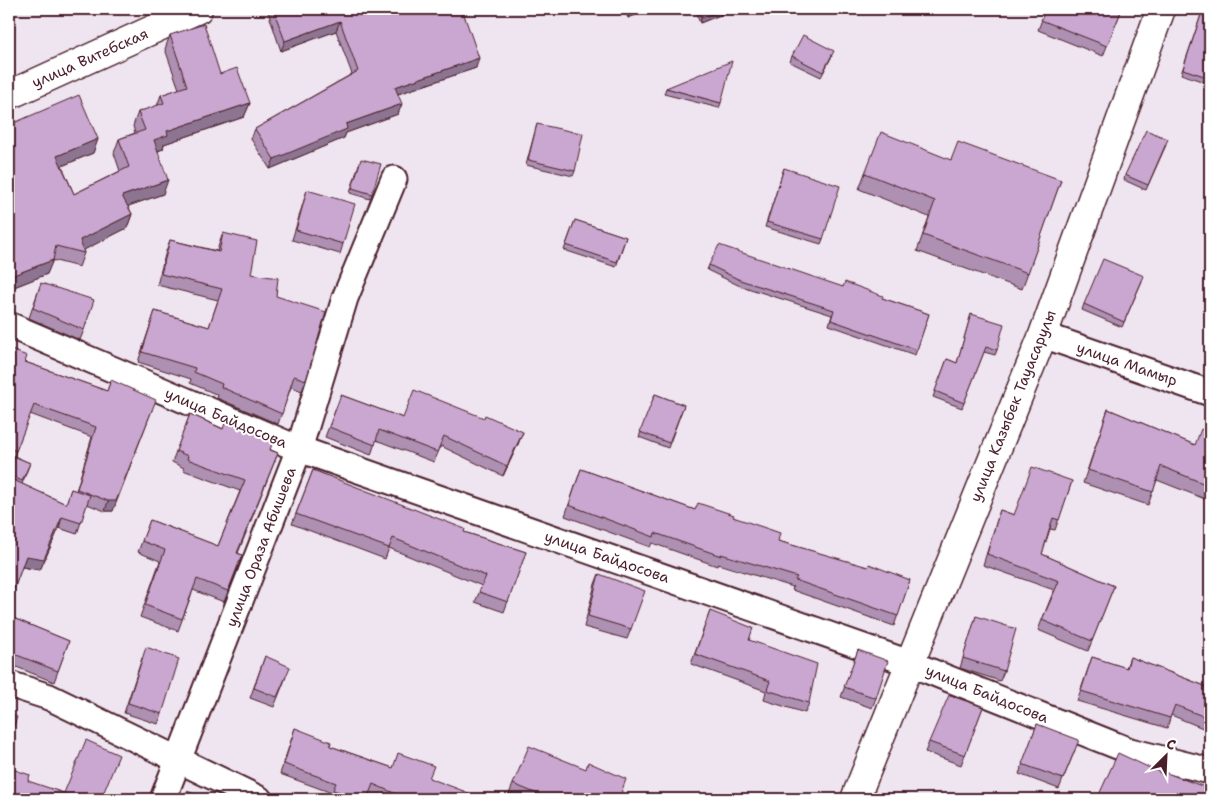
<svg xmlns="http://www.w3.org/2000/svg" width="1219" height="808" font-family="'Shantell Sans',sans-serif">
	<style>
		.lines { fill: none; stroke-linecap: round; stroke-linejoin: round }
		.minor-casing { stroke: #4a1f2b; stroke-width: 29 }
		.tertiary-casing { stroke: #4a1f2b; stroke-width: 31 }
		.minor { stroke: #fff; stroke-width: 25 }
		.tertiary { stroke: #fff; stroke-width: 28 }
		.wall { fill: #ae90b3; stroke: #4a1f2b; fill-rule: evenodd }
		.shaded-wall { fill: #8d7592; stroke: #4a1f2b }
		.building { fill: #caa7d0; stroke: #4a1f2b }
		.labels { text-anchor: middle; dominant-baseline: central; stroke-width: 4; stroke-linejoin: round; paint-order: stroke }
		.street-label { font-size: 15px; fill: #4a1f2b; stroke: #fff }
	</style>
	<rect width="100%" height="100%" fill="#efe5f1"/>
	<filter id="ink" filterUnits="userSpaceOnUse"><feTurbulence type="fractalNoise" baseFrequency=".02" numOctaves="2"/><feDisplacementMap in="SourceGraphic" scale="10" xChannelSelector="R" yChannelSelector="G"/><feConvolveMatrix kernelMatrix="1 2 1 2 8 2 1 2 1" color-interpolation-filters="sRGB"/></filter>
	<g filter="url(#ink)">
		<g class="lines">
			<defs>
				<g id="minor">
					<path d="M9,325L299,449L909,663L1130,751L1210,771"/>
					<path d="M1043,335L1210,393"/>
					<path d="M9,684L49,697L259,799"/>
					<path d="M163,799L299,449L345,298L394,179"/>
				</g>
				<g id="tertiary">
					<path d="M9,95L198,9"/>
					<path d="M855,799L1043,335L1161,9"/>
				</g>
			</defs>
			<use href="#minor" class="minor-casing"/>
			<use href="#tertiary" class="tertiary-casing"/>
			<use href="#minor" class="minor"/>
			<use href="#tertiary" class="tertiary"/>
		</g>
		<g class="wall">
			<path d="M269,9H464L463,10L476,68L398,94V114L346,133L344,138L270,169L251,139L255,129L352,74L336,31L281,51L268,12Z"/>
			<path d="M624,9H650L628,18Z"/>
			<path d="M694,9H731L730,11L700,23Z"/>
			<path d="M1046,9H1122L1103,56L1038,30Z"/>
			<path d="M1203,9H1210V84L1181,74Z"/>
			<path d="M170,35L220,74L250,103L244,117L164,144L163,149L158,151L163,194L128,206L132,214L127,228L83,250L84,253L79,267L52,260L47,274L9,289V125L98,139L93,153L62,166L74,194L120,171L114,153L119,139L135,133L133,126L138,112L157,106L161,95L179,89L165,49Z"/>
			<path d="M792,56H832L821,77L790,62Z"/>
			<path d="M666,88L721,103L719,108L664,94Z"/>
			<path d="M537,124L575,171L573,176L526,165Z"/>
			<path d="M1166,145L1146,190L1124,180L1125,175Z"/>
			<path d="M951,160L1061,180L1022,289L917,251L929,217L859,189L865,173Z"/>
			<path d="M359,164L372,194L370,199L350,193Z"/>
			<path d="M784,168L823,239L821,244L765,227Z"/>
			<path d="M307,190L343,244L340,254L292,240Z"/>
			<path d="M575,220L626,237L616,267L564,250Z"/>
			<path d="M223,233L251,274L276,296L306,380L302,391L291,387L278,424L217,398L218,395L190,383L191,379L138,362L155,311L209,327L218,300L157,285L166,251L170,240L217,251L219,244Z"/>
			<path d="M709,265L843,287L882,298L929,314L915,355L829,325L832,315L738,285L707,270Z"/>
			<path d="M1142,281L1122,327L1082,310L1084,304Z"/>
			<path d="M41,283L84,330L80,340L29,318Z"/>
			<path d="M971,314L997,350L995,355L984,352L962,408L933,397L947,359L957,363Z"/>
			<path d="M9,349L25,362L107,391L111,380L113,511H105L87,504L77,534L59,528L40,570L22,567L9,603ZM30,414L92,437L76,491L71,489L66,504L22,484L30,463L14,456Z"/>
			<path d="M655,394L684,405L668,448L639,437Z"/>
			<path d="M341,395L403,418L519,442L503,476L441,446L434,462L376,440L371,455L325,437Z"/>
			<path d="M1108,409L1195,445L1210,433V501L1157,480L1148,505L1083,483Z"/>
			<path d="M190,414L278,453L238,553L242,555L224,602L193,590L178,631L140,617L160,561L138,552L150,520L218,546L240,491L183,470L184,468L172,462Z"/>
			<path d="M581,469L695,510L733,517L778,541L910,580L894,626L792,590L793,587L718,564L717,566L652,543L650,547L565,516Z"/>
			<path d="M313,470L464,532L526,552L504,612L475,602L482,586L389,548L385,559L292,524Z"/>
			<path d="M1072,481L1055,530L1050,529L1042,554L1114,586L1088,651L1038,630L1054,590L983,565L1000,510L1014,515Z"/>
			<path d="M599,574L631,629L627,639L584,627L595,584Z"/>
			<path d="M710,611L749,640L809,703L805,713L764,700L766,691L691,664Z"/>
			<path d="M9,614L13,618L69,641L54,682L9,664Z"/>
			<path d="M976,616L1004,671L1000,681L960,668Z"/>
			<path d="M858,650L876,698L872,708L841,697Z"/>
			<path d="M265,656L286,677L274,707L250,698Z"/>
			<path d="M1092,657L1126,668L1130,657L1210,688V731L1171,715L1167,728L1077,701Z"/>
			<path d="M142,658L162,714L158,724L124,713Z"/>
			<path d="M983,707L961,765L925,752L929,742Z"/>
			<path d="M1037,724L1075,750L1059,789L1019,774Z"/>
			<path d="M295,728L330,746L393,768L430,779L481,799H381L369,794L367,799H330L332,793L280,774Z"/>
			<path d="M513,784L619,799H521L509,794Z"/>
		</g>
		<g class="shaded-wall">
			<path d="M640,9H650L628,18L630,13Z"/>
			<path d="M725,9H731L730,11L700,23L701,18Z"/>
			<path d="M340,21L336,31L281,51L285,41Z"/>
			<path d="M479,58L476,68L392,96L395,87Z"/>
			<path d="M250,103L244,117L164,144L163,149L149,154L154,140L167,131Z"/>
			<path d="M402,104L398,114L346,133L344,138L270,169L274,159L346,124Z"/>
			<path d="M98,139L93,153L52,170L57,156Z"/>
			<path d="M168,180L163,194L117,210L122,196Z"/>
			<path d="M132,214L127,228L80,252V240Z"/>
			<path d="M53,260L47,274L9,289V282L11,276Z"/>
			<path d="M152,410L113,511H105L108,501Z"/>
			<path d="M523,432L519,442L503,476L507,466Z"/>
			<path d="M62,517L59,528L40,570L22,567L26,556Z"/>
		</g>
		<g class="building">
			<path d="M273,9H462L479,58L395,87L402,104L346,124L347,129L274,159L255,129L358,71L340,21L285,41Z"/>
			<path d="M629,9H640L630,13Z"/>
			<path d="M698,9H725L701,18Z"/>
			<path d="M1046,9H1122L1107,46L1041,20Z"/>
			<path d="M1203,9H1210V78L1183,69Z"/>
			<path d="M204,24L220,74L237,68L250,103L167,131L168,135L154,140L168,180L122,196L132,214L80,240L84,253L56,246L53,260L11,276L9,270V254H11L9,249V125L79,95L98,139L57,156L74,194L129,167L119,139L145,130L138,112L164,103L161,95L187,86L170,35Z"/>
			<path d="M803,35L834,51L823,72L792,56Z"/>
			<path d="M732,61L721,103L666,88Z"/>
			<path d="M537,124L583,134L575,171L528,160Z"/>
			<path d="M1146,130L1168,139L1148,185L1125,175Z"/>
			<path d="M881,132L951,160L958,142L1061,180L1028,273L923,235L935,201L865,173Z"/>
			<path d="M361,159L381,164L372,194L352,188Z"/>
			<path d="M784,168L840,186L823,239L767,222Z"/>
			<path d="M307,190L355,204L343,244L296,230Z"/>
			<path d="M575,220L626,237L617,262L566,245Z"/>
			<path d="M223,233L257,241L251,274L278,278L276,296L326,312L306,380L294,376L282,414L221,387L222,384L194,372L195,368L142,352L155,311L209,327L222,289L161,274L170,240L219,252Z"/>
			<path d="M719,245L843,287L845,282L883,296L882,298L929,314L917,350L831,320L834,310L740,280L709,265Z"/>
			<path d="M1103,259L1144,276L1124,322L1084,304Z"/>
			<path d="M41,283L94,300L84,330L33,308Z"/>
			<path d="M971,314L1004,324L997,350L986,347L964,403L935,391L947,359L957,363Z"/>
			<path d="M9,349L27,356L25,362L107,391L111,380L156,400L116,501H108L77,489L96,427L34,405L16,451L9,448Z"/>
			<path d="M414,390L484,418L485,415L523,432L507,466L444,436L437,452L379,430L375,445L329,427L341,395L403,418Z"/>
			<path d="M655,394L684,405L669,443L640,432Z"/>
			<path d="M1108,409L1195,445L1201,429L1210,433V486L1161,466L1153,492L1088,470Z"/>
			<path d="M190,414L223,429L226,420L273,441L270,450L278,453L237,553L242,555L228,591L197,579L182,619L145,605L165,550L142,541L150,520L218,546L245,480L187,459L188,456L176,451Z"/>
			<path d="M9,454L30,463L22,481L9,475Z"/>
			<path d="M1032,467L1072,481L1059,520L1053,518L1042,554L1114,586L1092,641L1042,620L1059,581L987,554L1000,510L1014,515Z"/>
			<path d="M581,469L695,510L698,503L734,515L733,517L780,533L778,541L868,567L869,564L910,580L898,616L795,580L797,577L721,554V556L655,533L654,537L569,505Z"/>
			<path d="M313,470L465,529L464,532L526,552L508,602L479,592L486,576L393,538L389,548L296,514Z"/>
			<path d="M9,478L66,504L71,489L90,495L81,523L62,517L44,559L26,556L9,603Z"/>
			<path d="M599,574L645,591L631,629L588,616Z"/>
			<path d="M710,611L753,628L749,640L817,664L809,703L767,690L770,681L695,654Z"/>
			<path d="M9,614L14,617L13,618L69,641L58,671L9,652Z"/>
			<path d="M976,616L1016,629L1004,671L963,658Z"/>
			<path d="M146,647L179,659L162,714L128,703Z"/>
			<path d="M858,650L888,661L876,698L844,687Z"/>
			<path d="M265,656L290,667L277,697L254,688Z"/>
			<path d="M1092,657L1127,668L1130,657L1210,688V719L1175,705L1170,718L1081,691Z"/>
			<path d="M949,695L983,707L965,755L929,742Z"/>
			<path d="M9,714L17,717L9,741Z"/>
			<path d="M1037,724L1079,740L1063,779L1022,764Z"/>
			<path d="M295,728L331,742L330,746L393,768L398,753L434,766L429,778L482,798L481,799H408L373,784L367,799H361L333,790L336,783L284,764Z"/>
			<path d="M86,740L119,755L101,799H9V768L30,775L28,781L64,793Z"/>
			<path d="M529,746L586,769L588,762L626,779L619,799H550L513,784Z"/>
			<path d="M1118,753L1163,774L1164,772L1210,789V799H1139L1137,798V799H1104L1098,797Z"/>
			<path d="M187,791L207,799H183Z"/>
		</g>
	</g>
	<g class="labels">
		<g class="street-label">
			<text transform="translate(90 58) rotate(-24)">улица Витебская</text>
			<text transform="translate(1127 364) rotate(19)">улица Мамыр</text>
			<text transform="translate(1013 406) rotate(-68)">улица Казыбек Тауасарулы</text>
			<text transform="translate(226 418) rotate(23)">улица Байдосова</text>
			<text transform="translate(261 547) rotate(-69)">улица Ораза Абишева</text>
			<text transform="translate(607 557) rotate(19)">улица Байдосова</text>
			<text transform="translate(987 694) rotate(22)">улица Байдосова</text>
		</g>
	</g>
	<rect width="1219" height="808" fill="none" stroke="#fff" stroke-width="30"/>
	<rect x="15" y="15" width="1189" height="778" fill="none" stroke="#4a1f2b" stroke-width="2" filter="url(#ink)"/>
	<g transform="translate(1166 756) rotate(24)" stroke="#ffffff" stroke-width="4" paint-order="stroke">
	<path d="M0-4L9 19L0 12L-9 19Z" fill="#4a1f2b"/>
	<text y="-8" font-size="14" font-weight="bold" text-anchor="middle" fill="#4a1f2b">С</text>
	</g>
</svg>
